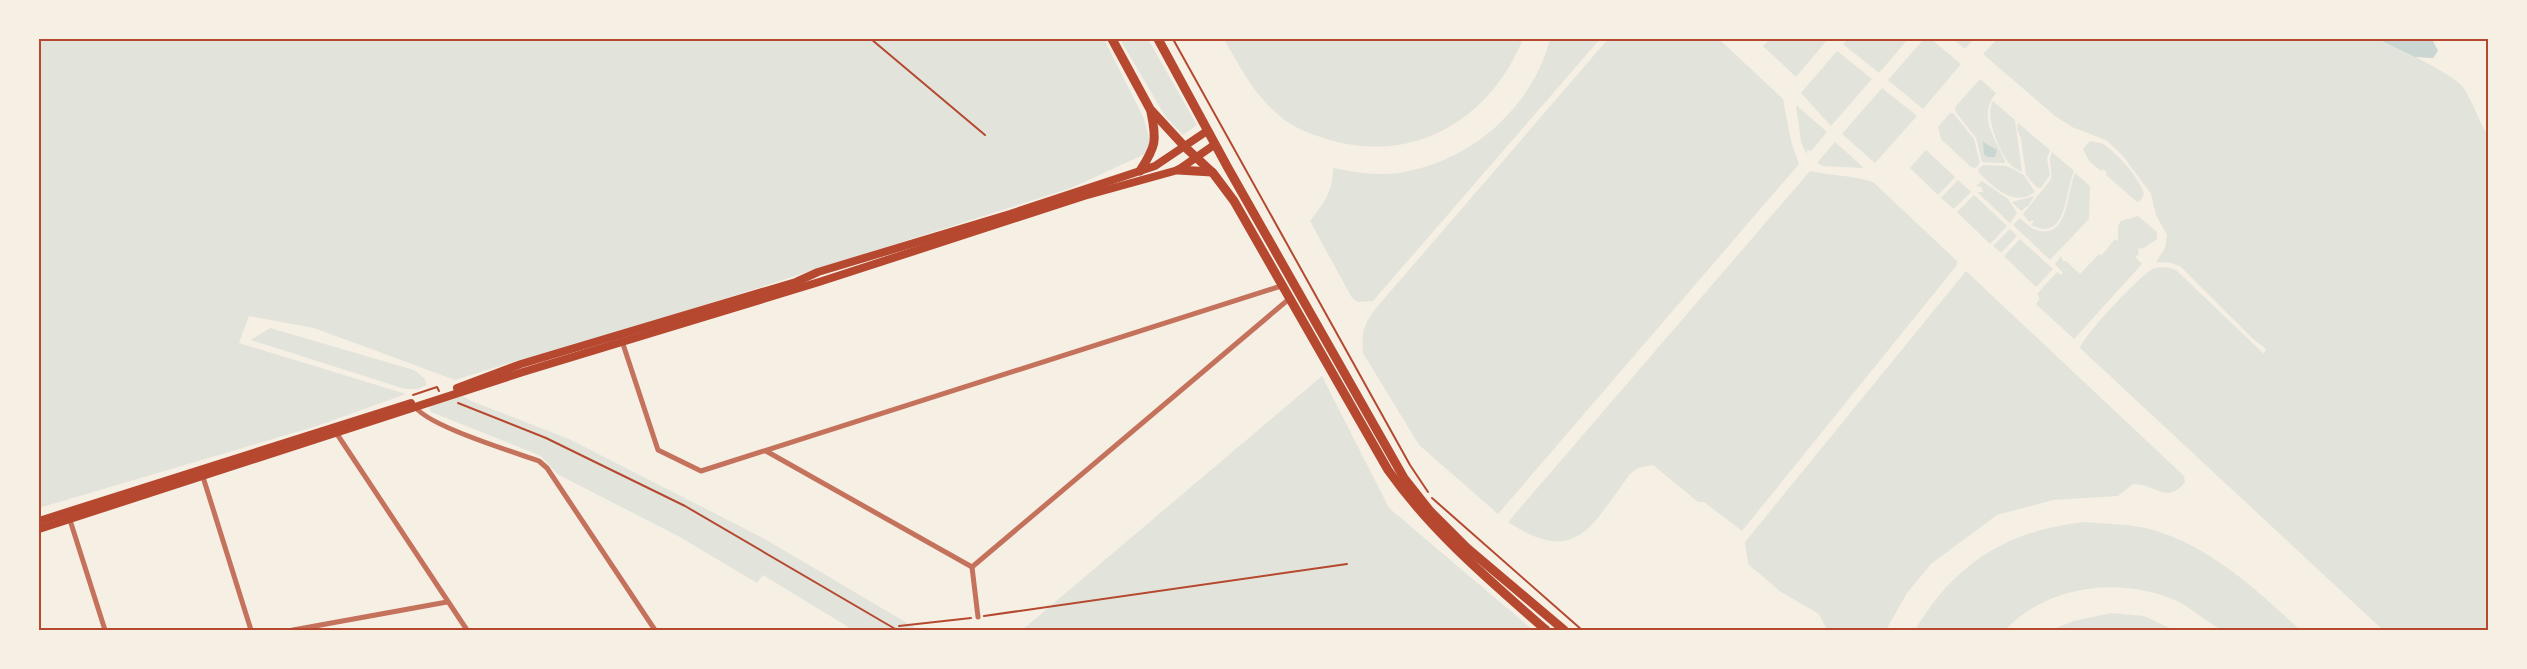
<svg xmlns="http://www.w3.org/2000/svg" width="2527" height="669" font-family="Karla,sans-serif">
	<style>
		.green { fill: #e2e4dc }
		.water { fill: #c9d6d2 }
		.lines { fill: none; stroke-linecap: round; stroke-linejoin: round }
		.path { stroke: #b5482f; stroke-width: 2 }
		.minor { stroke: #c5725c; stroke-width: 5 }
		.secondary { stroke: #b5482f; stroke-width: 8 }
		.primary { stroke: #b5482f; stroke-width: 9 }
		.neatline { fill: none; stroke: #b5482f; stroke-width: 2 }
	</style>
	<rect width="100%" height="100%" fill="#f6efe4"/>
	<g class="green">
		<path d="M39,39H1104L1144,119L1150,142L1145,154L1071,188L563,350L519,360L455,380L314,328L249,316L239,343L406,394L317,426L39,508Z"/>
		<path d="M1120,39H1148L1197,125L1183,135L1165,116Z"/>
		<path d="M1224,39H1523C1491,118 1415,165 1330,140C1313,135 1296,129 1282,118C1253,94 1242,70 1224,39Z"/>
		<path d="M1550,39H1600L1373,301L1358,302L1352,298L1310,221C1324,203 1333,191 1333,168C1354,172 1376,176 1398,173C1469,163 1532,109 1550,39Z"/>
		<path d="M1608,39H1719L1783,99L1791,141L1799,164L1498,514L1419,445L1363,353C1361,333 1364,323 1377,307Z"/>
		<path d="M1770,39H1828L1796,77L1763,46Z"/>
		<path d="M1848,39H1908L1879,73L1843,44Z"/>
		<path d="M1924,39H1931L1961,64L1923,109L1888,80Z"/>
		<path d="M1953,39H1974L1965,49Z"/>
		<path d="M1997,39H2378C2394,46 2455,75 2463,87C2473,102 2478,120 2488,135V630H2383L2080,348C2084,335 2141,274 2153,269C2160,266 2170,267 2176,270L2264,354L2266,349L2253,339L2181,267L2172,263L2156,262L2165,248L2167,235L2156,215L2151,194L2123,156L2106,140L2072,127L2055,116L1983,54Z"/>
		<path d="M1837,51L1872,79L1831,126L1801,93Z"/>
		<path d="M1980,79L1996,93C1977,117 1995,137 2005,161L2004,163L1982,162L1976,138L1955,111L1956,106Z"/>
		<path d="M1882,88L1917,116L1875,163L1842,134Z"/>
		<path d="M1993,101L2015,120L2022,172C2018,170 2012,167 2009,163C1999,151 1984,115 1993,101Z"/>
		<path d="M1796,105L1827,132L1811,151L1807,150V155L1801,142Z"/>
		<path d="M1950,113H1953L1974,139L1980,163L1976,168L1971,167L1941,139L1938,127Z"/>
		<path d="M2018,123L2050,150L2047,159L2050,175L2041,188L2036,187L2026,175L2021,139L2017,129Z"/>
		<path d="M2090,141C2095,142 2101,142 2105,145C2119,156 2139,177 2144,194L2141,200L2137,202L2106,175L2107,173L2103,169L2101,171L2089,161L2083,149Z"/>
		<path d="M1835,142L1864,168L1823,166L1817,163Z"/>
		<path d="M1926,150L1955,177L1938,195L1910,168Z"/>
		<path d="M2052,152L2074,171C2065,188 2068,244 2031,225L2034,221L2032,220L2029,222L2023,214L2051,179C2053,169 2047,161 2052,152Z"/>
		<path d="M1983,165L2007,166L2024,175L2035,192C2013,208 1994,187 1979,173L1978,169Z"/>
		<path d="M1810,171C1831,176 1853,175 1873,182L1957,261V265L1742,531L1704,502H1698L1653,465L1638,468L1630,474C1591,526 1577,567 1508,522Z"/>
		<path d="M2075,173L2090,186L2089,219L2050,260L2013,225L2020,218C2024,221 2028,226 2032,228C2069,246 2067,189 2075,173Z"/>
		<path d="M1958,180L1971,192L1954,209L1941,198Z"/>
		<path d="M1982,181L2008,199L2017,213L2010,223L1977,192H1983L1981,187L1976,186Z"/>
		<path d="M1974,195L2007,226L1990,244L1957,212Z"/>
		<path d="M2034,196L2029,205L2021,211L2012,202Z"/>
		<path d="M2138,216L2157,232V239L2144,248L2138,249L2139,254L2135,257L2142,264L2074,339L2036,304L2040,298L2037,294L2057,272L2061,275L2063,273L2055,264L2061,256L2063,261H2066L2080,274L2099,254L2102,255L2115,239L2118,241V226L2121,221Z"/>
		<path d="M2010,229L2017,236L2001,253L1993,246Z"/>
		<path d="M2020,239L2053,269L2036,287L2004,256Z"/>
		<path d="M1966,271L2184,476L2185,482C2167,505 2156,484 2133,484L2118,496L2053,500L1997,515L1931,564L1907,593L1886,630H1827L1819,614L1781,592L1748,564L1745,542Z"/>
		<path d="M270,328L414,370L424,378L427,385L418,389H405L251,340Z"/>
		<path d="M1322,376L1389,508L1533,630H1022Z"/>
		<path d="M463,396L471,401L569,439L763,538L919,630H853L763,575L757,583L678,536L557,474L541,456L431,412L429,406Z"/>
		<path d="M2085,522C2107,524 2129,524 2150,529C2210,546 2256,589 2300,630C2282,630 2265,630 2247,630C2240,630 2231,632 2224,630C2216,629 2189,607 2179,602C2123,576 2049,584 2005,630H1915C1955,563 2008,530 2085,522Z"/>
		<path d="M2111,613L2144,616L2174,630H2051L2074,621Z"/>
	</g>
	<g class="water">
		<path d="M2378,39H2428L2433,41L2438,51L2433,58L2415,57Z"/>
		<path d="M1983,142L1997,150L1995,157H1988L1984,154Z"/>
	</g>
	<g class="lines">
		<g class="path">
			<path d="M871,39L985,135"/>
			<path d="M1173,39L1410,465L1428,492"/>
			<path d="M413,395L437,387L439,391"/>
			<path d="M458,403L546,438L685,506L897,630"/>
			<path d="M1432,498L1582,630"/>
			<path d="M984,616L1347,564"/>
			<path d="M899,626L971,618"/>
		</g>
		<g class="minor">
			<path d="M620,335L658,450L701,471L1281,286"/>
			<path d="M414,405C424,425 514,452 539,461L547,468L655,630"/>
			<path d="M335,431L467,630"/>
			<path d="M766,451L972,567"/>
			<path d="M203,477L251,630"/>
			<path d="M69,517L105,630"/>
			<path d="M972,567L1289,299"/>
			<path d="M972,567L978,617"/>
			<path d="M293,630L447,602"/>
		</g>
		<g class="secondary">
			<path d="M457,388L521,364L796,282L818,272L1010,214L1155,166L1207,131"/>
			<path d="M39,521L411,403"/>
			<path d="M39,529L523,372L819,282L1084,196L1178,170L1214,145"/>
		</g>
		<g class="primary">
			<path d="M1112,39L1150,109L1185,147L1213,173L1234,201L1388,470C1432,532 1489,580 1546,630"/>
			<path d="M1158,39L1228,168L1404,478L1430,511L1467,548L1564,630"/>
			<path d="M1178,170L1212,172"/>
			<path d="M1140,171C1156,146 1157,141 1151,112"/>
		</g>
	</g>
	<rect width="2527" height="669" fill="none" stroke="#f6efe4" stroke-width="80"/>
	<rect x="40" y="40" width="2447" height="589" class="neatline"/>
</svg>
